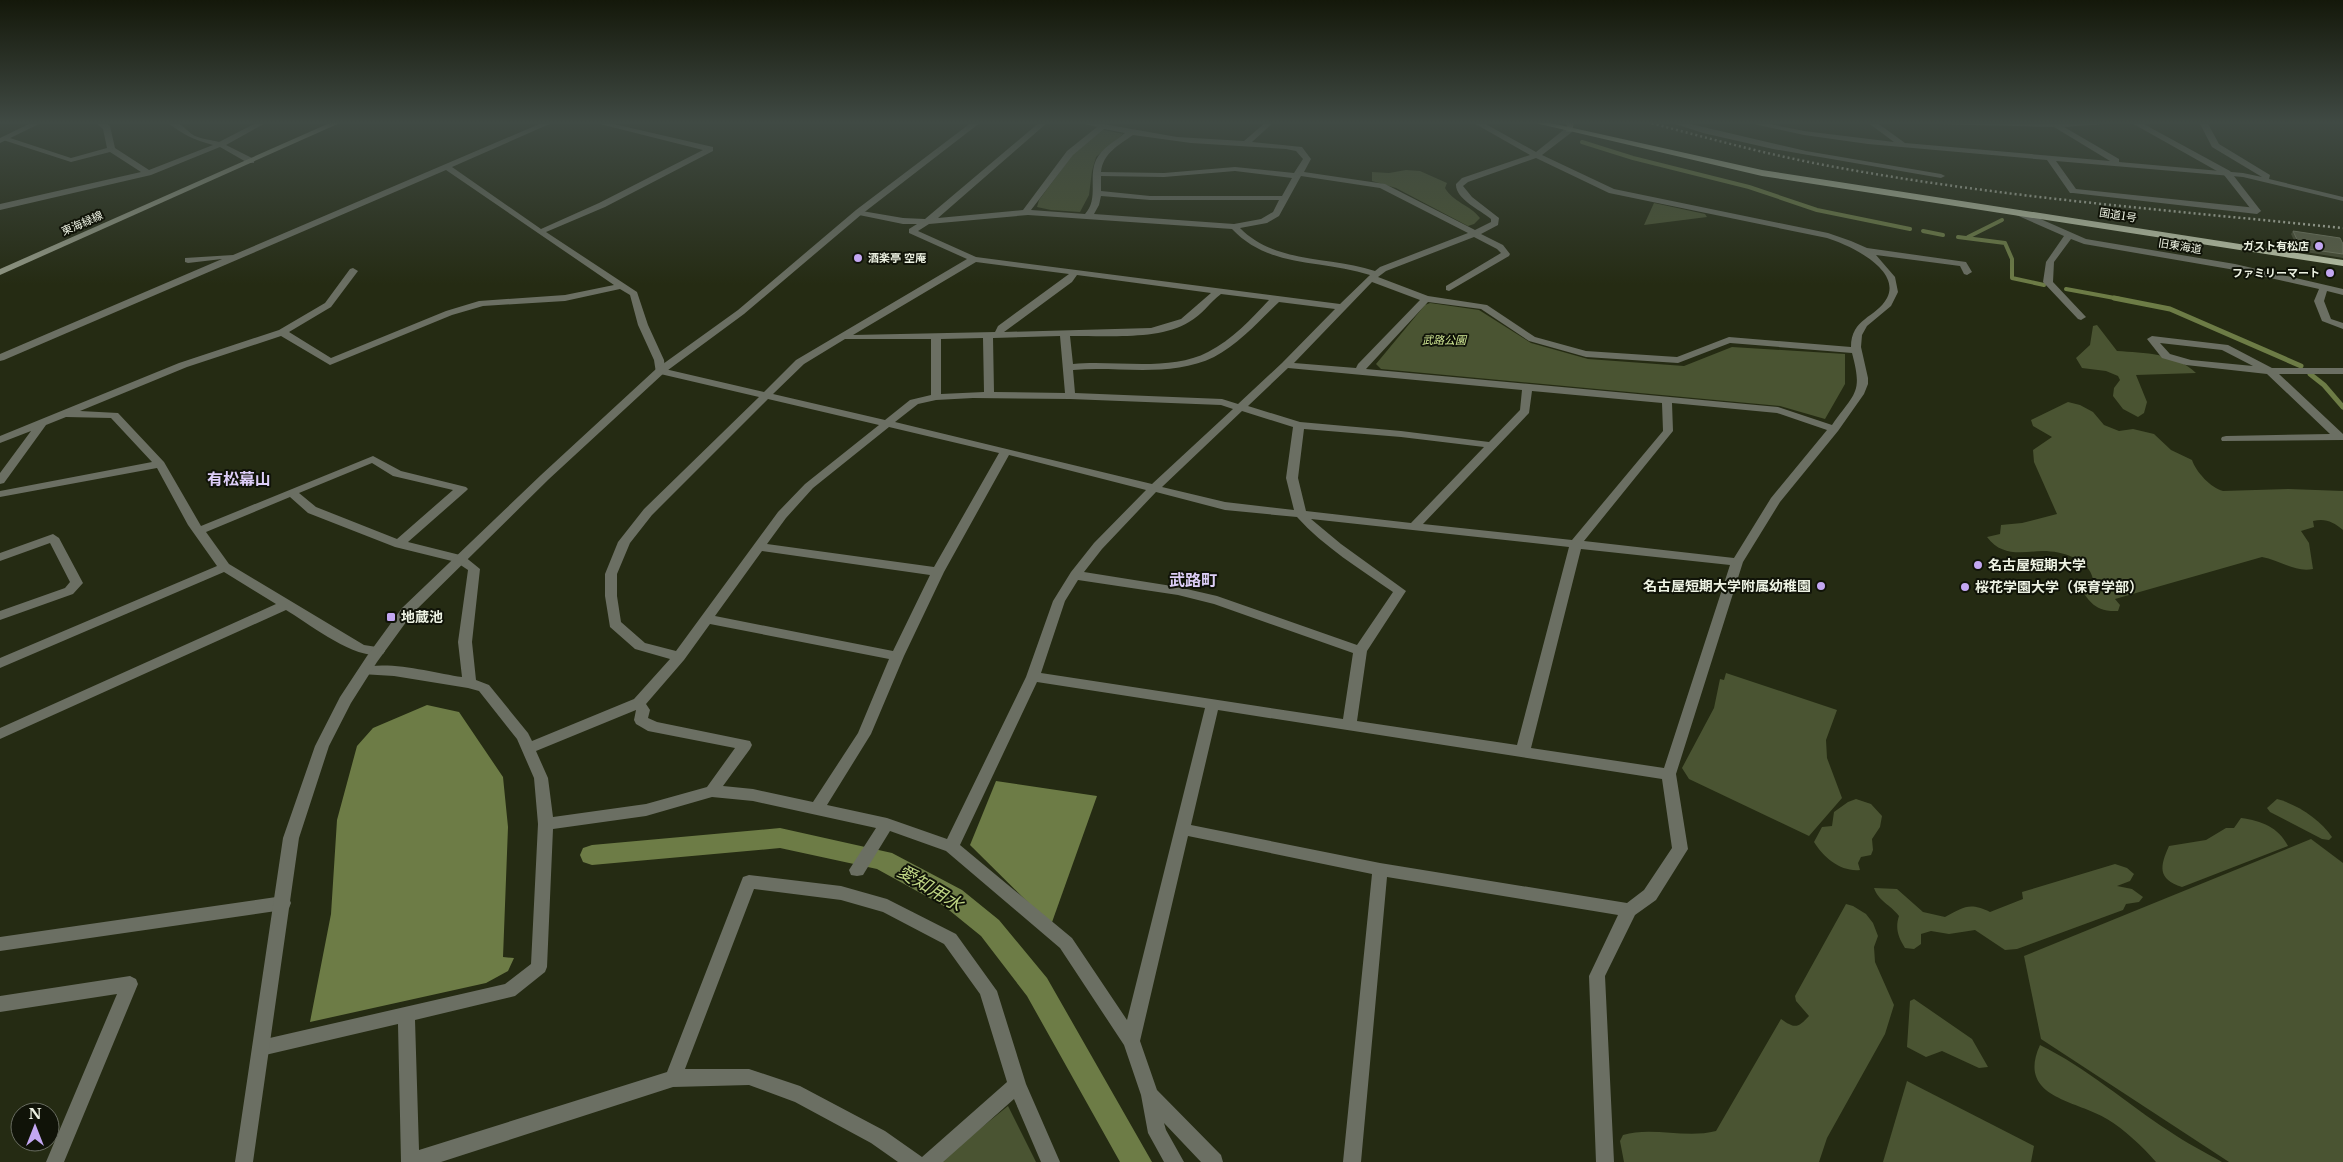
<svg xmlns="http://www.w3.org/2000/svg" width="2343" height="1162" font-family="'Libre Baskerville','Noto Sans JP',serif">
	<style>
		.green { fill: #4a5432 }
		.water { fill: #6d7c46 }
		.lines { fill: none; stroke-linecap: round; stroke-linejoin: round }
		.stream-far1 { stroke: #6d7c46; stroke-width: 4 }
		.stream { stroke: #6d7c46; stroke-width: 5 }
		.canal { fill: #6d7c46; fill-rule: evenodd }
		.minor { fill: #6b6f63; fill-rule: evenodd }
		.tertiary { fill: #6b6f63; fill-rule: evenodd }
		.secondary { fill: #919784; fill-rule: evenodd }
		.trunk { fill: #bbc4a8; fill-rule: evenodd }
		.rail { stroke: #b5baa9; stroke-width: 2.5; stroke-dasharray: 2 3; stroke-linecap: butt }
		.wall { fill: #464c34 }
		.building { fill: #585e47; stroke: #6f755f }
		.poi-dot { fill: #c3a7f2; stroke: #101308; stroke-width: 2 }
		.labels { text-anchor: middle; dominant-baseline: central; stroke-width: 4; stroke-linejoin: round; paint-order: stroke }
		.far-street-label { font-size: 11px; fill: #edf2e3; stroke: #101308 }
		.far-poi-label { font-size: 11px; font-weight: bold; fill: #edf2e3; stroke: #101308; text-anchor: end }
		.far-park-label { font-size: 11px; font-style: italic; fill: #d2e996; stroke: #101308 }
		.poi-label { font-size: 14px; font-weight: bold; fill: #edf2e3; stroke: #101308; text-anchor: start }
		.quarter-label { font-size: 16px; font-weight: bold; fill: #ddcef8; stroke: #101308 }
		.near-water-label { font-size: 18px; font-style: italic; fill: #bfd584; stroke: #101308 }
	</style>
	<rect width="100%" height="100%" fill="#252b13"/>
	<g class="green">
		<path d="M1103,130L1123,134L1096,157L1092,171L1089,195L1080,212L1051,210L1037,207L1039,200L1074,153Z"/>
		<path d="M1406,170L1420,171L1447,183L1445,188C1453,202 1470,205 1480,218L1474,224L1468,226L1396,188L1372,181V172L1389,173Z"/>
		<path d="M1654,203L1705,214L1707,217L1644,225Z"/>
		<path d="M1430,303L1479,310L1531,343L1588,359L1684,366L1732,347L1845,354V384L1825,419L1780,406L1381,369L1376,364L1425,305Z"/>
		<path d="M2097,325L2117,351C2144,353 2176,353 2196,373L2136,375L2147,402L2144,413L2138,417L2123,409L2113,396L2114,388L2120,380L2118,376L2106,371L2082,368L2076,358L2090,345L2093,326Z"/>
		<path d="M2068,402L2080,405L2093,412L2104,425L2119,431L2133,429L2154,434L2171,450L2192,460C2196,472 2211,488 2223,491L2289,489L2343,491V530C2333,522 2326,518 2313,521L2314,527L2301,531L2309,543L2313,569C2296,573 2279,560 2262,557L2115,599L2120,605L2118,611C2091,612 2090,599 2074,581L2087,582L2093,579C2089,559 2062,551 2043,551C2021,552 2002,557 1987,537L2000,534L2001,525L2022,523L2057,514L2034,462L2033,450L2052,437L2033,426L2031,420Z"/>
		<path d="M1726,673L1837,710L1826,740L1827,758L1842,798L1809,836L1689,779L1682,768L1714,708L1720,679L1724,680Z"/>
		<path d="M1856,799L1871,804L1882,816L1880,827L1872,839L1873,850L1871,855L1861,857L1858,863L1860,870C1841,872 1824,858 1814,842L1822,827L1832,826L1834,812L1848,802Z"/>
		<path d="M2277,799C2297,804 2321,820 2332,837L2329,840L2322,839L2270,812L2267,808Z"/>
		<path d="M2241,818C2262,821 2278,827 2288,846L2182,887C2157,879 2160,866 2169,846L2206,840L2226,828H2234Z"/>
		<path d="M2311,839L2343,863V1162H2229L2041,1039L2024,956Z"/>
		<path d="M2115,864L2127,868L2134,874L2130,881L2117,886L2132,889L2143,897L2139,902L2126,904L2123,910L2017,949L2005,950L1975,930L1949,934L1931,931L1921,934V944L1914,949L1905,948C1898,937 1895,928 1899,916C1890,904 1879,902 1874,888L1897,889L1923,912L1945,917C1964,907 1969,902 1990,912L2023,899L2022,892Z"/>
		<path d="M1846,904L1853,906L1866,914L1873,923L1878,936L1874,947L1875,962L1894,1005L1885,1034L1827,1138L1819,1162H1624L1620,1141L1623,1135C1652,1126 1685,1139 1716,1131L1781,1019C1795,1029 1798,1028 1809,1016L1796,1001L1795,996Z"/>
		<path d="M1914,999L1972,1039L1988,1067L1979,1068L1942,1051L1926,1057L1907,1047L1910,1001Z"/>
		<path d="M2040,1045C2087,1068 2126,1103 2169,1131C2186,1143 2205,1152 2222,1162H2156C2142,1146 2125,1130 2107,1119C2076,1100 2016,1098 2040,1045Z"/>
		<path d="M1907,1081L2034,1146L2031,1162H1883Z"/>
		<path d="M1008,1106L1036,1162H939Z"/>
	</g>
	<g class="water">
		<path d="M427,705L459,712L503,777L508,827L503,957L514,958L508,971L486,983L310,1022L331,914L337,820L357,746L373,728Z"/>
		<path d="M996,781L1097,796L1051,925L970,845Z"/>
	</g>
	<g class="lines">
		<g class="stream-far1">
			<path d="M1582,142L1633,158L1749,187L1817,210L1910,229"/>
			<path d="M1923,231L1943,235"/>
			<path d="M1958,237L2005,243L2012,259V278L2044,285"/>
			<path d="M1968,237L2002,220"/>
			<path d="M2066,289L2120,299"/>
		</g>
		<g class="stream">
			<path d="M2114,298L2170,309L2301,366"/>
			<path d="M2310,374L2324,385L2343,407"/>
		</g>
		<path class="canal" d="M780,828L892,853L962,890L999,920L1047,978L1152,1162H1120L1027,996L981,936L944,906L877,869L780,848L592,865L583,862L580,855L583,848L592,845Z"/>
		<g class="minor">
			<path d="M95,122H104L110,126L115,148L149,170L213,145C194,140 182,134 167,122C184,122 183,129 195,136C202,139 212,140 219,142L258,122H267L226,145L254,159V163H248L220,147L151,175L0,210V204L141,172L110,152L71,162L0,139L7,137L71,158L107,148L103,129Z"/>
			<path d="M544,122H554L452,167L541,229L599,203L703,150L592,122H605L713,147V151L605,207L546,232L637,292L648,325L664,360L665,369L764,392L796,360L967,259L909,233V229L917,224H903L859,215L856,214V210L903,218L925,219L1040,122H1048L938,218L1023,210L1067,151L1097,127L1077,122H1092L1177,137L1244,141L1266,122H1274L1252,142L1302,147L1311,159L1304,172L1385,184L1475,230L1491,222V219C1480,210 1455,199 1456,184L1462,178L1530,155L1472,122H1482L1536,152L1566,128H1572V132L1542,155L1614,189L1828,233L1851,241L1867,248L1966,262L1972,272L1967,275L1964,274L1960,266L1876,255L1895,277L1898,292L1891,306L1867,326L1862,335L1861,347L1868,378V384L1864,394L1838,431L1780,502L1743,562L1676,774L1688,849L1656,900L1635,915L1605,976L1614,1162H1596L1589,976L1618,915L1387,877L1361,1162H1343L1372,874L1188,836L1140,1041L1157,1090L1221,1155L1223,1162H1201L1164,1123L1166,1130L1184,1162H1164L1148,1133L1141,1095L1124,1045L1060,948L946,851L890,831L863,875L857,876L851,875L849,870L876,828L753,801L712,797L646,816L553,829L547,967L545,972L515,996L415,1020L419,1150L667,1072L741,882L743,877L749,875L841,886L887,899L956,934L997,991L1026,1084L1060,1162H1041L1014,1099L943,1162H898L871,1143L795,1102L749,1085L673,1087L441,1162H401L398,1024L261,1056L255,1054L252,1048L255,1042L261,1040L505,984L531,964L538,824L534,778L517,739L479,691L468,688L394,676L361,674L359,671L361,668C389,660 434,673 462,677L458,642L468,570L456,562L395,547L308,513L290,497L206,532L229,564L364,645L383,648L385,651L383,654C357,662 308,623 286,610L0,739V728L276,604L224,572L0,668V658L217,566L188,525L157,468L0,497V491L152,462L111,418L66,417L46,425L4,483L0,484V473L31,431L0,443V436L179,363L279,330L325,303L350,269L353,268L358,271L331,307L289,332L331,358L446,311L479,301L565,295L614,285L446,170L4,360L0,361V354L222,259L188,263L185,262V258L233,255ZM1104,129L1125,133C1115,141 1102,148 1096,160C1088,177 1099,199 1085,214L1031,210L1073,155ZM1133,135L1191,143L1286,149L1296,151L1303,159L1294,173L1235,167L1164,173L1101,172C1103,153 1119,145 1133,135ZM1536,158L1609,193L1827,238C1847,244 1902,269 1887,298C1876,318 1851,318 1851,347L1729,337L1677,357L1586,351L1535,337L1487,305L1428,296L1378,277L1386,271L1474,237L1497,249L1501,253L1446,286V290L1449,291L1509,256L1510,254L1503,245L1481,234L1498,225L1499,218L1472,197L1463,186L1468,182ZM1235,171L1292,178L1282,196H1150L1101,191V176L1164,177ZM1301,176L1380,188L1468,233L1380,267L1375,271C1330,256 1275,264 1240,228L1267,223L1279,216ZM1101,196L1150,200H1279L1273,212L1261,219L1234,224L1094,214L1099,205ZM1028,215L1232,229C1270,269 1321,259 1370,275L1340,304L976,257L918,231L929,224ZM976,262L1069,274L998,326L995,332L853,335ZM1077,275L1211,293L1181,319L1151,328L1004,332L1072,282ZM1372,282L1420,300L1358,364L1356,368L1294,363ZM620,289L630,295L638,325L654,360L656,373L759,397L644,509L618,542L605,574V596L610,627L635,649L670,659L634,699L532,741L528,733L489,685L476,680L472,642L480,569L464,556L408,542L466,491L468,489L466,487L401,471L373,456L201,526L164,462L118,413L80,411L187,367L281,336L330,365L452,315L483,306L565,301ZM1221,294L1269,300C1251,319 1232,340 1208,352C1170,372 1115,360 1073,364L1070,336C1106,335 1158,341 1189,322C1202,315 1210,302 1221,294ZM1279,302L1335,309L1282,363L1238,404L1222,399L1075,393L1073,370C1119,366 1171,378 1214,357C1239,344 1259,321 1279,302ZM1428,302L1481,309L1529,341L1586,357L1678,363L1730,343L1852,353C1863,394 1855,392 1832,425L1778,407L1366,369ZM1060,336L1065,393L994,392L993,338ZM983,338L984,392L941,394V339ZM845,339H931V395L910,400L885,420L773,394L804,364ZM1288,368L1522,390L1520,410L1489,442L1401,431L1300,422L1248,406ZM1532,391L1662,403L1663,431L1572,540L1423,524L1529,413ZM973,398L1070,399L1221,405L1233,409L1152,484L895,422L918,404L936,400ZM768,399L879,425L805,484L778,512L676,651L645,643L621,622L617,596V574L630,543L652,515ZM1672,403L1777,413L1827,430L1771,498L1734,558L1584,541L1673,431ZM1242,411L1293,427L1286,478L1294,510L1225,502L1162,487ZM889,427L999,453L934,567L767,544L786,518L813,488ZM1304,429L1401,437L1484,447L1411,523L1306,511L1298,478ZM1009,455L1146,490L1094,543L1071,572L1053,601L1026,677L947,839L887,818L827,805L871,734L904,656L944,572ZM372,463L393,476L453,490L397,539L316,507L299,493ZM1156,492L1225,510L1297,517C1324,547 1360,569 1393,592L1357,645L1217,596L1178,587L1084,572L1102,549ZM1311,519L1569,547L1517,745L1357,721L1367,651L1406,591L1341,544ZM1581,549L1730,565L1664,768L1531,748ZM762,551L930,575L893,651L715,616ZM1078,580L1178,595L1214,604L1353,653L1343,719L1041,673L1065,601ZM710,624L889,659L858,733L813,802L753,789L723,786L750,749L752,745L750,741L657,722L648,718L650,710L646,704L684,660ZM1037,682L1205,708L1127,1020L1072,938L960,845ZM636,710L634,720L636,724L648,731L735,748L707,787L646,804L553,817L548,778L536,751ZM1218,710L1662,779L1672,848L1644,890L1627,903L1380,863L1191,825ZM754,889L841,900L883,912L944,944L980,994L1007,1082L922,1157L885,1131L800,1086L749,1069H685Z"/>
			<path d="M1669,122H1682L1806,151L1941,174L1945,176L1941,178L1773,149L1703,133Z"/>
			<path d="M1745,122H1760L1804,131L1894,142L1867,122H1876L1905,143L2110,161L2054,127L1934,124L1930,122H2109L2105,124L2064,127L2119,159V162L2243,173L2262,177L2212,147L2199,122H2207L2219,144L2270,175L2269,179L2343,197V201L2243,177L2056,161L2076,189L2257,208L2261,211L2257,214L2073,193H2070L2047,160L1868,144L1804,135Z"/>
			<path d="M2014,210H2020L2086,239L2235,264L2343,289V295L2327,291L2324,301L2331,319L2343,323V329L2322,321L2314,301L2319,289L2235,270L2084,244L2071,239L2054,262L2053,282L2086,317L2081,320L2078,319L2043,282L2046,262L2064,236L2014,214Z"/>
			<path d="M2152,336L2228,345L2272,368H2343V374H2279L2343,434V440L2222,441L2221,439L2222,437L2226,436L2330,434L2267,374L2186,365L2162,358L2147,339ZM2160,343L2222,350L2253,366L2191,360L2170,354Z"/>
			<path d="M53,534L59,538L83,583L73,594L0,620V611L65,588L70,582L50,543L0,561V553Z"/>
			<path d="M283,896L289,898L291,903L289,908L283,910L0,951V937Z"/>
			<path d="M130,976L136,979L138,984L64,1162H46L117,994L0,1012V996Z"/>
		</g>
		<g class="tertiary">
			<path d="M33,122H43L0,143V138Z"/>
			<path d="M972,122H981L862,214L744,314L664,373L549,479L412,614L377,662L351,703L329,746L299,838L253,1162H235L283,838L315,746L340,697L367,656L402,608L541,475L656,369L738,310L856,210Z"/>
			<path d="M2130,122H2140L2230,171L2261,211L2254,213L2224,175Z"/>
		</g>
		<g class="secondary">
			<path d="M332,122H342L0,275V269Z"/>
			<path d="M1564,122H1574L1572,132H1566L1567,125Z"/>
		</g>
		<path class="trunk" d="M1531,122H1546L1762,170L2343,260V266L1762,176Z"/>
		<path class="rail" d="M1647,122C1704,137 1761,153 1819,164C1992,197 2168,210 2343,228"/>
	</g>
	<path class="wall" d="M2293,231L2343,244V258L2299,251L2291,234Z"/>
	<path class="building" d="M2293,231L2340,238L2343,244V254L2301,248Z"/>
	<linearGradient id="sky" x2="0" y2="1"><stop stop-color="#14180a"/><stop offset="0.43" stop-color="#404a44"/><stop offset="1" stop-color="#404a44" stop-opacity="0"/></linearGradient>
	<rect width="2343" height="285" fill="url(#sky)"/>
	<g class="poi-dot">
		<circle cx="2319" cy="246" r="5"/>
		<circle cx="858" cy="258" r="5"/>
		<circle cx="2330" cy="273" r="5"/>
		<circle cx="1978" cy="565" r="5"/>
		<circle cx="1821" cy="586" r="5"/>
		<circle cx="1965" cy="587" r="5"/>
		<rect x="386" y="612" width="10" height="10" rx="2.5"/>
	</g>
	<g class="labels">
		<g class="far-street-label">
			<text transform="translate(2118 215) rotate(9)">国道1号</text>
			<text transform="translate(82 223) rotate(-24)">東海緑線</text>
			<text transform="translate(2180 246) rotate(9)">旧東海道</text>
		</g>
		<g class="far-poi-label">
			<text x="2309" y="246">ガスト有松店</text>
			<text x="868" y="258" text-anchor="start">酒楽亭 空庵</text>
			<text x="2320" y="273">ファミリーマート</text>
		</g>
		<g class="far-park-label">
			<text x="1444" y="340">武路公園</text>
		</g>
		<g class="poi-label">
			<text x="1988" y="565">名古屋短期大学</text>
			<text x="1811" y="586" text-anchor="end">名古屋短期大学附属幼稚園</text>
			<text x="1975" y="587">桜花学園大学（保育学部）</text>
			<text x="401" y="617">地蔵池</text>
		</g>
		<g class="quarter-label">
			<text x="239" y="479">有松幕山</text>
			<text x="1193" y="580">武路町</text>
		</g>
		<g class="near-water-label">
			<text transform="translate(930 888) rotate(31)">愛知用水</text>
		</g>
	</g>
	<g transform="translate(35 1127)"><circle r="24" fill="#101308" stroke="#686c60"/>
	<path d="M0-4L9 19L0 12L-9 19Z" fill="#c3a7f2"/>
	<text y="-8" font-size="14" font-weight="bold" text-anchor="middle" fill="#edf2e3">N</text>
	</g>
</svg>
